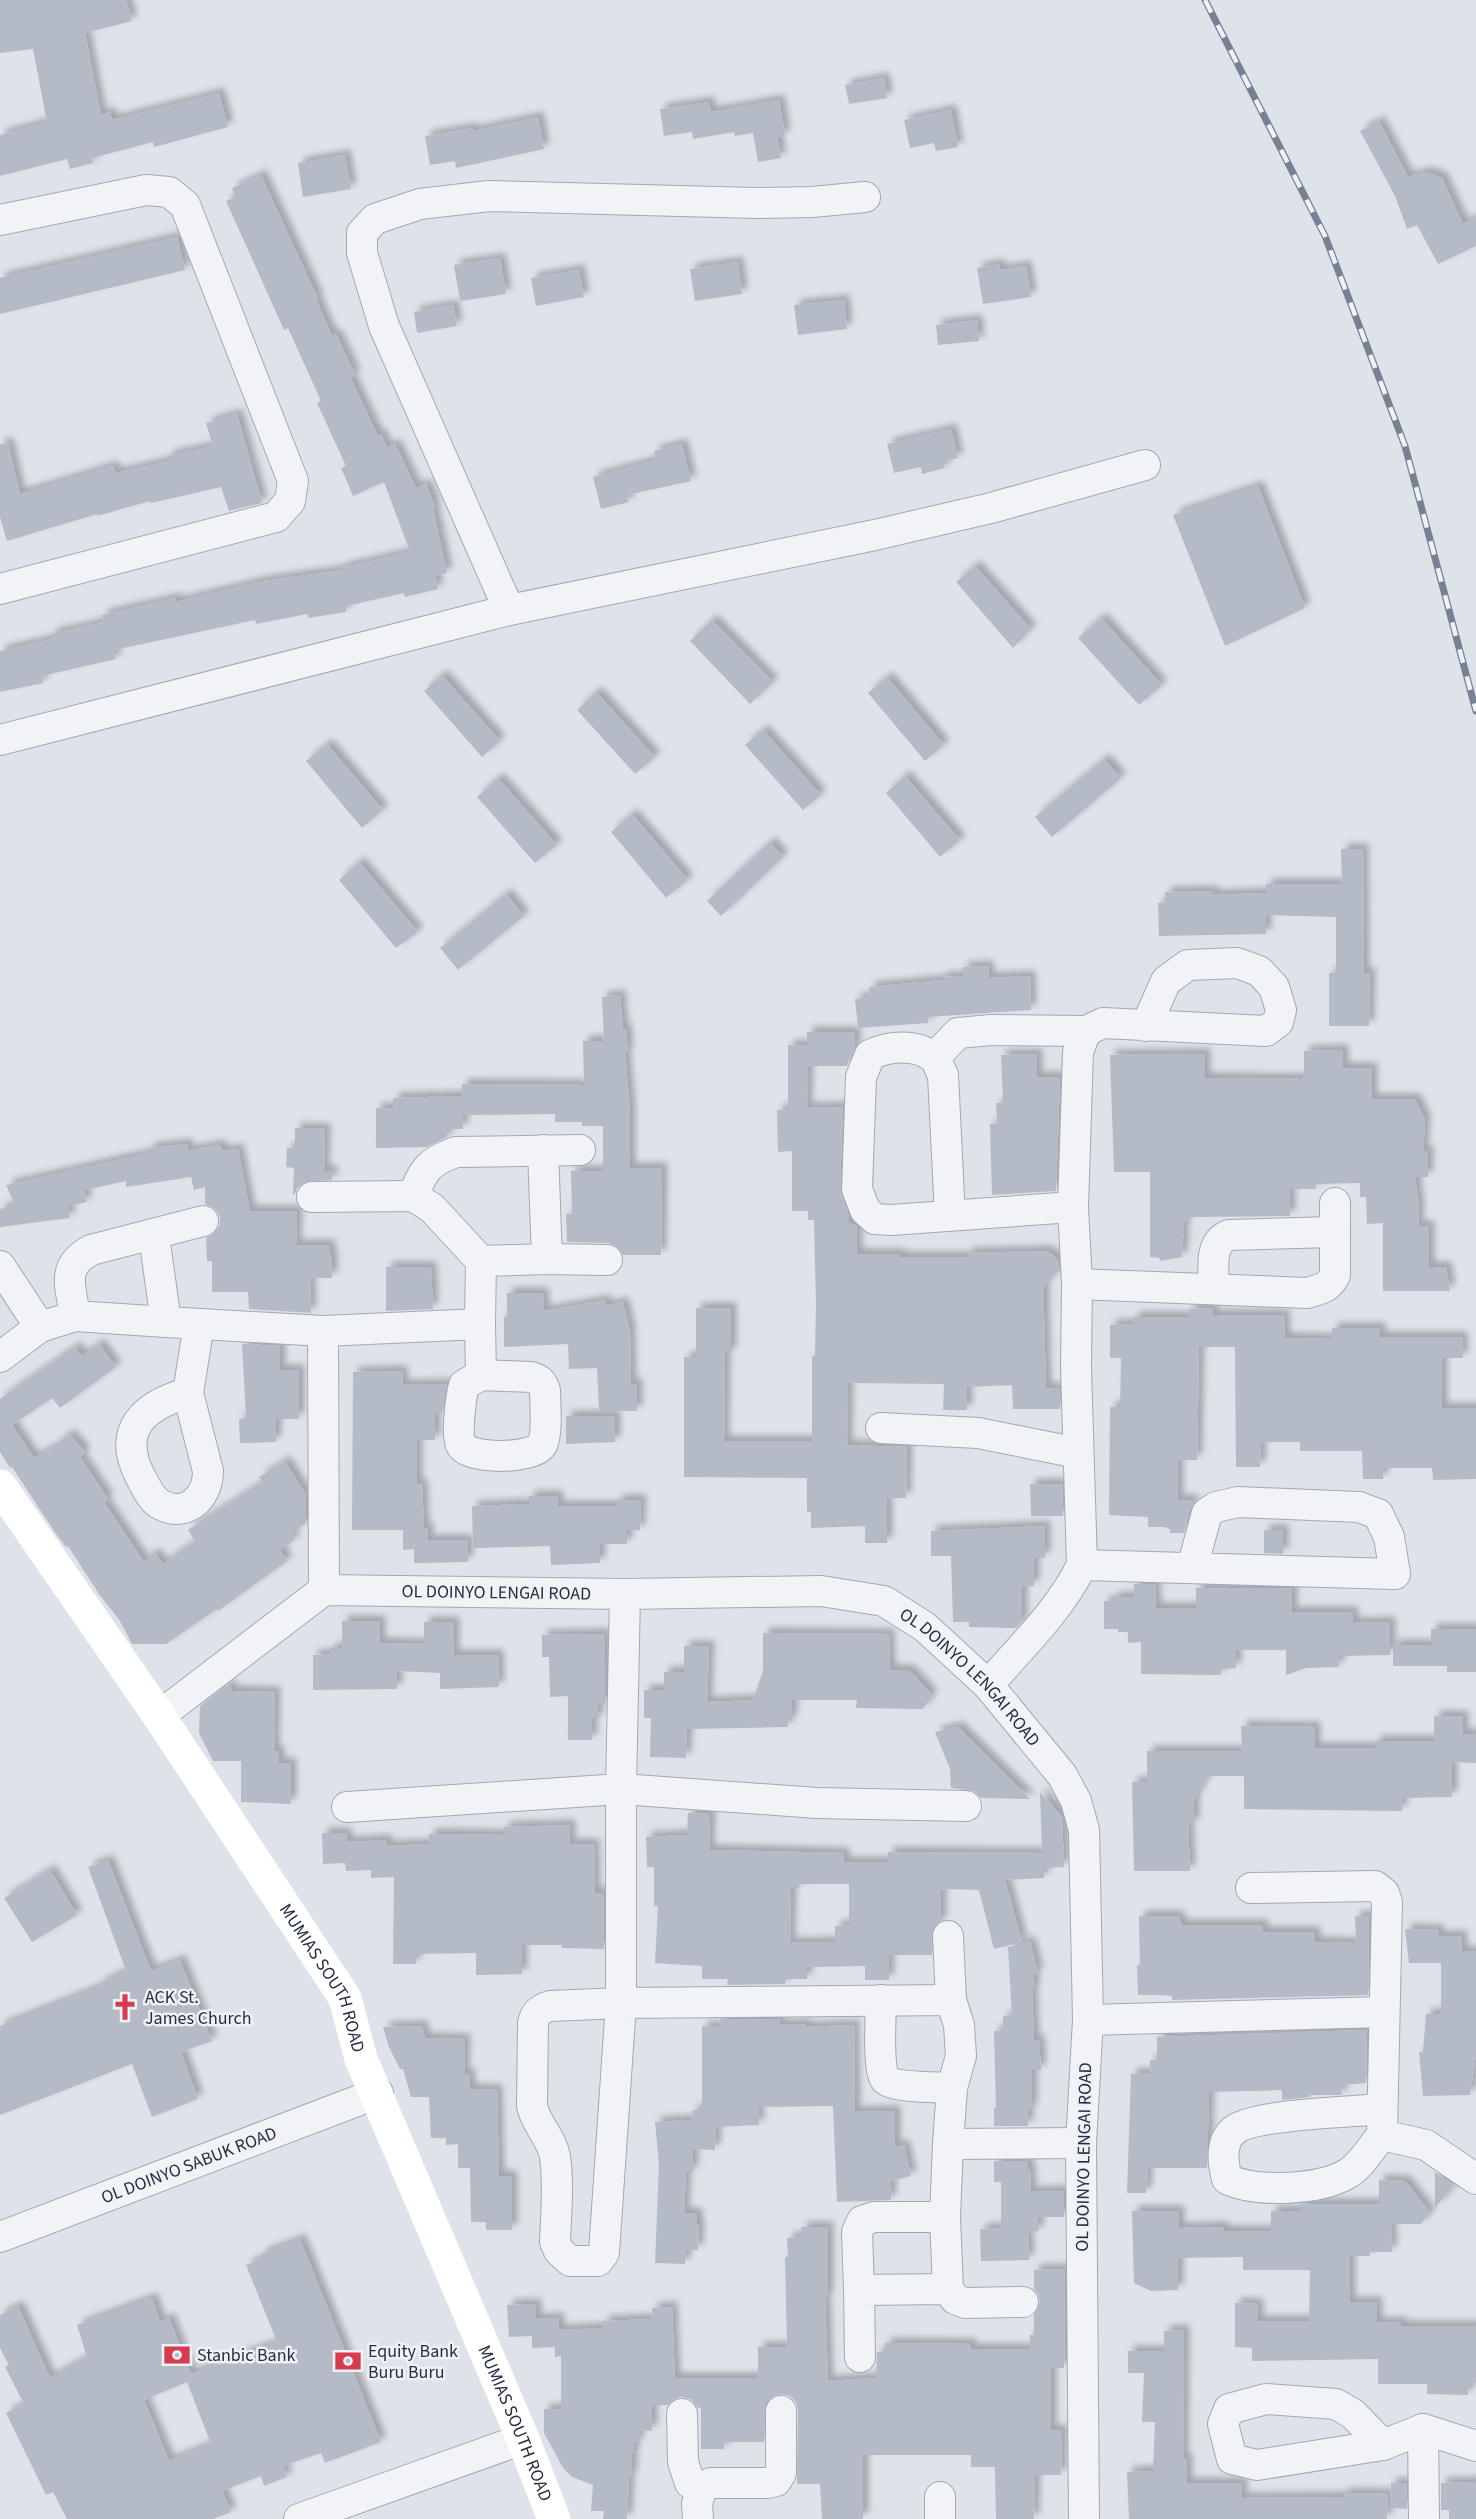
<svg xmlns="http://www.w3.org/2000/svg" width="1476" height="2519" font-family="'Source Sans 3',sans-serif">
	<style>
		.building { fill: #b5bbc6; fill-rule: evenodd; filter: url(#shadow) }
		.lines { fill: none; stroke-linecap: round; stroke-linejoin: round }
		.street-casing { stroke: #a3a9b3; stroke-width: 32 }
		.street { stroke: #f1f3f7; stroke-width: 30 }
		.secondary { stroke: #fff; stroke-width: 33 }
		.rail-casing { stroke: #778193; stroke-width: 7 }
		.rail { stroke: #eef1f6; stroke-width: 4.5; stroke-dasharray: 14; stroke-linecap: butt }
		.labels { text-anchor: middle; dominant-baseline: central; stroke-width: 5; stroke-linejoin: round; paint-order: stroke }
		.street-label { font-size: 18px; fill: #262f41; stroke: #eef1f6 }
		.poi-label { font-size: 18px; fill: #262f41; stroke: #eef1f6; text-anchor: start }
	</style>
	<defs>
		<filter id="shadow"><feDropShadow dx="5.5" dy="-5.5" stdDeviation="3" flood-color="#0004"/></filter>
	</defs>
	<rect width="100%" height="100%" fill="#dee2e9"/>
	<g class="building">
		<path d="M0,0H126L132,21L85,33L101,115L110,112L112,120L219,93L228,127L154,147L153,142L92,158L93,163L70,169L67,159L0,176V135L47,122L33,49L0,53Z"/>
		<path d="M884,78L887,98L849,104L845,85Z"/>
		<path d="M779,100L785,135L777,137L781,158L758,162L753,133L735,136L734,132L693,139L692,132L664,136L660,109L709,102L711,112Z"/>
		<path d="M951,110L958,147L936,151L934,143L910,148L904,120Z"/>
		<path d="M538,117L544,149L456,168L455,161L430,165L425,136L473,128V131Z"/>
		<path d="M1379,121L1408,177L1426,172L1442,178L1463,224L1476,217V246L1438,264L1417,225L1407,229L1395,196L1360,131Z"/>
		<path d="M345,155L351,189L303,197L298,163Z"/>
		<path d="M261,175L318,299L316,300L332,336L336,334L355,375L350,377L378,436L381,434L387,448L395,444L416,488L426,484L435,507L433,508L447,573L435,576L438,589L405,597L404,593L346,606V612L308,618L307,614L256,624L255,620L114,650L116,659L42,676L43,683L0,692V651L52,639L51,634L104,622L102,615L175,598L176,602L263,581L342,570L341,568L410,552L384,482L353,496L341,468L346,466L317,403L321,401L288,328L284,330L226,201L235,197L232,188Z"/>
		<path d="M177,237L185,270L0,314V278Z"/>
		<path d="M500,258L506,294L460,301L454,265Z"/>
		<path d="M738,262L742,294L695,301L690,269Z"/>
		<path d="M999,264L1000,270L1026,266L1031,297L983,304L977,268Z"/>
		<path d="M579,270L584,297L536,306L531,278Z"/>
		<path d="M844,300L847,329L798,335L794,305Z"/>
		<path d="M453,305L457,326L417,333L414,312Z"/>
		<path d="M977,320L979,341L938,345L936,325Z"/>
		<path d="M237,414L262,503L229,511L221,487L151,503L150,501L97,516V514L7,541L0,517V444L8,443L20,494L113,466L116,473L169,461L167,456L213,446L206,423Z"/>
		<path d="M951,429L958,458L943,461L945,468L922,474L921,467L894,473L887,444Z"/>
		<path d="M682,444L691,481L627,495L629,502L601,509L593,477L656,460L654,451Z"/>
		<path d="M1258,486L1305,608L1225,646L1173,515Z"/>
		<path d="M975,566L1031,629L1013,648L956,582Z"/>
		<path d="M1101,618L1162,685L1139,705L1078,638Z"/>
		<path d="M712,620L773,682L750,704L690,641Z"/>
		<path d="M442,675L500,741L482,757L424,691Z"/>
		<path d="M887,677L944,745L925,761L868,693Z"/>
		<path d="M596,692L655,757L635,774L577,710Z"/>
		<path d="M763,730L821,795L803,810L745,745Z"/>
		<path d="M327,744L383,810L362,828L306,761Z"/>
		<path d="M1104,759L1121,778L1052,837L1035,817Z"/>
		<path d="M905,776L960,840L940,857L886,793Z"/>
		<path d="M498,778L557,845L535,863L477,797Z"/>
		<path d="M632,814L688,880L666,898L611,832Z"/>
		<path d="M770,842L783,857L721,916L707,901Z"/>
		<path d="M1341,849H1363L1364,973H1370L1369,1026H1329V973H1336V917L1266,915V934L1159,936L1158,903H1165V892L1213,891V895L1266,893V884H1342Z"/>
		<path d="M359,862L418,932L396,948L339,880Z"/>
		<path d="M506,894L524,916L458,970L440,948Z"/>
		<path d="M988,966L989,978L1030,976L1031,1010L928,1017V1023L858,1028L855,999L870,997L869,987L943,980V977L963,976V967Z"/>
		<path d="M620,995L623,1029H626L628,1053H625L630,1110V1168H662L661,1255H623L616,1246L608,1243L567,1242L566,1214H572L571,1171H603V1126H582V1122H555V1114L462,1115V1084L584,1085L583,1041H604L602,997Z"/>
		<path d="M807,1032H855V1047L847,1066H808L807,1108L843,1107L840,1189L849,1216V1223L857,1226V1254H900V1257H967V1253L1048,1251L1058,1260L1059,1270L1044,1286V1315L1046,1388H1059L1060,1409H1013L1012,1385L967,1387V1410H943L944,1384L848,1383L847,1445L907,1447L906,1498H887V1543H865V1526L811,1528V1512H807V1478L684,1477V1357H696V1308H731V1353H725L724,1441H812V1356H815L816,1304L814,1220H808V1211H792V1151L778,1152L777,1110H788V1045L807,1046Z"/>
		<path d="M1343,1050V1068H1372V1099H1415L1425,1120L1423,1151H1428V1177H1415L1419,1209L1418,1226H1429V1267H1446L1450,1291H1383V1223L1367,1224L1366,1197H1360V1183L1316,1184V1189H1290V1216L1188,1217V1222L1184,1221L1182,1257L1160,1261L1159,1258L1150,1257V1172H1114L1110,1055L1205,1054V1078L1302,1079L1304,1077V1051Z"/>
		<path d="M1037,1054V1077H1060L1056,1191L992,1195L990,1124H997L996,1103H1003L1001,1055Z"/>
		<path d="M462,1096L463,1129H447V1137L427,1147L376,1148V1108H393V1098Z"/>
		<path d="M295,1128L325,1129L324,1171H332V1180L304,1182L297,1188L295,1194H293L294,1168L286,1167L287,1148H295Z"/>
		<path d="M187,1144L188,1151L220,1145L222,1151L238,1149L250,1211H297L296,1245H330V1255H332V1278H310L311,1313L249,1309L248,1292H212V1261H207L206,1238L215,1233L220,1225V1217L215,1209L205,1204V1187L194,1190L191,1177L126,1187V1181L84,1190L87,1202L68,1206L70,1218L0,1227V1209L15,1205L6,1185L149,1153V1148Z"/>
		<path d="M386,1267H431L433,1309L386,1311Z"/>
		<path d="M507,1293H543L544,1311L605,1300L606,1306L623,1302L630,1331L631,1384H637V1411H599L597,1368L569,1369L568,1344L504,1347V1317L507,1316Z"/>
		<path d="M1213,1308V1315H1284L1285,1338L1332,1339V1328H1380V1337H1462L1463,1358H1442V1408H1476V1479L1433,1480L1432,1468H1383V1479H1363L1362,1451H1300V1442H1261L1260,1467H1236L1235,1347H1199L1197,1460H1178V1500H1192V1502H1195L1190,1508L1184,1533H1170V1529L1164,1527H1148V1517L1109,1515L1110,1407H1120L1121,1358H1110V1325L1133,1324V1317H1189V1309Z"/>
		<path d="M99,1344L116,1367L60,1408L52,1398L12,1425L34,1458L54,1447L69,1434L85,1452L80,1457L108,1499L104,1502L144,1562L154,1553L163,1564L195,1541L188,1530L263,1482L259,1477L285,1461L306,1495V1523L291,1533L295,1539L280,1550L287,1561L218,1611L217,1609L166,1644H132L120,1621L99,1594L68,1546L66,1547L56,1534L12,1467L10,1468L0,1452V1399L75,1347L82,1356Z"/>
		<path d="M242,1344L280,1346V1370H299V1419H276V1442L240,1443L239,1419L246,1418Z"/>
		<path d="M402,1371L403,1385L447,1384L442,1413H435V1440H417V1485L422,1484L424,1528H428V1540H468V1562L414,1563V1549L403,1550V1530H352L353,1372Z"/>
		<path d="M566,1416H615V1442L566,1444Z"/>
		<path d="M1030,1484H1062L1063,1516H1031Z"/>
		<path d="M529,1496H558V1506H617V1500H641L640,1530H627V1544H600V1563L551,1565L550,1546L473,1548L472,1506L529,1504Z"/>
		<path d="M1045,1526V1558H1034V1586H1022V1621L1016,1628L969,1627V1622H953L951,1556H931V1531Z"/>
		<path d="M1264,1530H1283V1554L1264,1553Z"/>
		<path d="M1134,1584H1155L1156,1608H1196V1588H1292V1612H1353V1623L1390,1622V1655L1339,1656V1667L1306,1668L1286,1675V1650H1236V1668L1221,1669V1675L1141,1674V1642L1128,1643V1632H1118V1629H1104V1601H1114V1597H1134Z"/>
		<path d="M342,1621H380V1643L424,1644V1622H454V1655H498L499,1687L440,1689V1673L397,1671V1689L313,1690V1655L330,1654V1648H342Z"/>
		<path d="M1431,1629H1476V1672H1447V1666H1393V1645H1431Z"/>
		<path d="M763,1633L889,1634L890,1670H909L932,1695L923,1709L856,1708L857,1700H792V1720H788V1727L687,1729L686,1758L650,1757L651,1718H644V1690H664V1672H684V1646H709L707,1702L753,1700L763,1671Z"/>
		<path d="M605,1634V1704H598V1719H592V1740H568V1696L550,1697L549,1657H542V1635Z"/>
		<path d="M229,1684L232,1691L275,1692L274,1751H279V1763H291V1804L241,1802V1761H213L199,1733L200,1706Z"/>
		<path d="M1434,1716H1463V1734H1476V1763L1452,1762V1797L1402,1798V1811L1244,1809V1776H1207L1194,1800V1824H1188L1190,1871H1134L1132,1782H1147V1751H1242L1241,1726L1315,1727V1748H1375V1741H1434Z"/>
		<path d="M958,1727L1030,1799L981,1798L974,1791L951,1788L950,1769L935,1732Z"/>
		<path d="M1040,1792L1062,1817L1064,1867L1044,1868V1878L1005,1880L1022,1942L994,1949L979,1890L944,1889L941,1890V1921L933,1928L931,1936L932,1955H889V1980H865V1966L812,1967H807V1979H786L785,1984L727,1985L728,1979H702V1966L655,1963L658,1906H654V1867H647L646,1837L687,1835L688,1813H710L709,1850L844,1853V1862H888V1852L1042,1853ZM800,1884H849V1925L835,1926V1942L790,1943L791,1888H799Z"/>
		<path d="M570,1825V1844H594L595,1893H604V1949L562,1948V1945H522V1974L476,1975V1953L416,1954V1964H393L394,1877L371,1878V1870L346,1871L345,1863L323,1864L322,1833H346L347,1842L386,1840L387,1846L429,1844V1834L504,1835V1827Z"/>
		<path d="M108,1860L151,1971L180,1960L212,2041L181,2052L198,2099L152,2117L132,2064L0,2115V2026L100,1987L99,1984L126,1971L88,1867Z"/>
		<path d="M50,1870L77,1915L32,1942L4,1898Z"/>
		<path d="M1139,1916H1178L1182,1925H1263V1932H1315V1942L1356,1943L1355,1916H1369L1368,1995L1172,2000V1996L1162,1995H1138L1137,1965H1140Z"/>
		<path d="M1405,1929L1438,1930L1439,1936H1462V1951L1476,1952V2053L1470,2095L1423,2096L1419,2052H1423L1426,2014H1441V1963H1409Z"/>
		<path d="M1030,1942L1038,1973L1034,1974V1990H1032L1034,2040H1039L1041,2070H1032V2109H1028V2126H994V2108H996L994,2031L1003,2030V2016H1012L1008,1947Z"/>
		<path d="M720,2019H780L779,2025L806,2024V2027L854,2025L855,2112L895,2111V2147L904,2145L911,2176L891,2181V2200L837,2202L833,2106L758,2107L759,2125L716,2127L715,2150L693,2149V2172H686L684,2213H697V2224H699L698,2250H686L685,2264L655,2263L659,2165L655,2122L692,2120L693,2110H702V2026L719,2027Z"/>
		<path d="M422,2026L425,2038L465,2039L464,2074H470V2089L497,2090L499,2176H512V2230H486V2222H471L470,2168H458V2144L446,2145V2138H431L429,2097H411L403,2069H400L389,2047L383,2027Z"/>
		<path d="M1367,2030L1366,2083L1341,2085L1342,2095H1310V2097L1282,2100V2090L1209,2092L1207,2168H1148L1146,2193H1127L1131,2074L1151,2073L1150,2060H1157V2037Z"/>
		<path d="M994,2161H1028V2169H1030L1031,2192L1064,2191V2217H1037L1039,2231L1028,2233L1029,2260L981,2261L980,2229L1001,2228V2182H994Z"/>
		<path d="M1435,2172L1454,2185L1435,2208Z"/>
		<path d="M1379,2180L1405,2181L1430,2213L1421,2224H1391L1392,2252H1370V2256H1350V2302H1377V2323L1401,2322V2326H1476V2382H1473V2386H1468V2395L1427,2394V2384H1378V2359L1252,2361V2348L1235,2347V2303L1258,2304V2321H1309L1310,2270H1243V2257L1178,2258V2290L1151,2291L1134,2283L1132,2211H1179V2228L1224,2227V2231H1271V2211H1300V2204H1379Z"/>
		<path d="M801,2227H828V2297H825L828,2381L876,2378L877,2352H885V2343L971,2344V2349H1030V2335H1034V2315L1040,2302L1038,2294L1034,2289V2270L1065,2269L1064,2368H1051V2430H1062L1061,2475H1035L1034,2519H996L995,2467H971V2455H863V2519H822L820,2484H797L798,2410L796,2402L790,2396L782,2394L773,2396L766,2403L764,2442H724V2449H701V2408H698L691,2399L681,2397L674,2399L668,2405H652V2431L639,2430V2442H634V2454H632V2476H629L627,2519H603L604,2511H591L593,2485L572,2477L563,2468L544,2433V2409H561V2356L555,2357V2347L532,2348V2336L509,2337L507,2305L536,2304V2319L559,2318V2330L604,2328L603,2321L653,2319L652,2308L672,2307L675,2378H758V2347H787L785,2257H788L787,2238L802,2237Z"/>
		<path d="M300,2239L381,2442L325,2463L321,2453L283,2466L287,2477L264,2486L261,2476L222,2491L231,2512L213,2519H67L53,2492L46,2495L6,2413L24,2404L5,2367L9,2365L0,2348V2315L18,2306L50,2378L87,2357L77,2325L152,2298L160,2322L169,2318L191,2374L277,2342L246,2265L262,2259L261,2254ZM187,2382L211,2444L169,2461L144,2400Z"/>
		<path d="M1184,2330L1183,2459H1187V2483H1242V2498L1344,2497V2493L1388,2494L1387,2519H1129L1127,2472L1153,2471L1155,2422H1142L1144,2373H1128V2351H1164V2331Z"/>
		<path d="M1476,2482V2519H1449V2510H1441V2483Z"/>
		<path d="M1391,2483H1406L1407,2509L1390,2508Z"/>
	</g>
	<g class="lines">
		<defs>
			<g id="street">
				<path d="M0,220L146,190L169,192L185,205L293,481L290,501L276,517L0,589"/>
				<path d="M509,610L384,326L362,253V233L375,219L420,204L489,196L756,203L812,202L865,197"/>
				<path d="M0,740L509,610L875,535L991,508L1145,465"/>
				<path d="M934,1058L958,1033L991,1030L1086,1031"/>
				<path d="M543,1150L547,1259"/>
				<path d="M413,1196C424,1169 428,1162 456,1152L580,1150"/>
				<path d="M312,1197L413,1196L432,1208L481,1261L480,1324L323,1331"/>
				<path d="M950,1216L943,1075C940,1070 938,1062 934,1058C917,1043 888,1046 870,1055L861,1077L857,1189L865,1210L875,1219L891,1220L1073,1207"/>
				<path d="M154,1236L166,1322L323,1331L324,1590"/>
				<path d="M481,1261L547,1259L607,1260"/>
				<path d="M0,1266L40,1327"/>
				<path d="M1077,1284L1307,1293C1321,1289 1329,1288 1335,1275V1203"/>
				<path d="M1214,1289C1214,1271 1208,1243 1229,1235L1334,1232"/>
				<path d="M75,1316C71,1286 60,1267 91,1250L203,1221"/>
				<path d="M480,1324L481,1375"/>
				<path d="M0,1357L40,1327L75,1316L166,1322"/>
				<path d="M481,1375L531,1377C539,1379 542,1382 545,1390C545,1403 548,1434 542,1445C533,1459 469,1460 461,1445C456,1434 461,1397 464,1385Z"/>
				<path d="M188,1393C145,1405 116,1429 140,1476C145,1485 150,1497 158,1503C185,1520 208,1498 208,1471L188,1393L199,1324"/>
				<path d="M881,1428L978,1433L1078,1453"/>
				<path d="M1082,1565L1395,1574L1389,1537L1378,1514L1359,1507L1238,1502L1216,1507L1207,1513L1192,1568"/>
				<path d="M625,1594L621,1789V2003L604,2253L598,2261H570L559,2251L555,2242C556,2216 559,2183 555,2157C552,2138 536,2125 532,2106L533,2023C535,2013 540,2009 550,2006L621,2003L951,2000L959,2025L961,2056L952,2088L948,2144L945,2217L948,2289"/>
				<path d="M988,1685C1021,1647 1060,1610 1082,1565L1076,1368L1077,1284L1073,1207L1078,1052L1086,1031L1103,1023L1266,1031L1278,1022L1281,1010L1274,987L1259,971L1237,963L1188,965L1166,981L1146,1026"/>
				<path id="s1" d="M159,1716L324,1590L625,1594L821,1591L884,1601L925,1627L988,1685L1062,1775L1076,1801L1084,1830L1088,2020L1081,2143L1084,2519"/>
				<path d="M347,1807L621,1789L817,1803L966,1806"/>
				<path d="M1251,1888L1375,1886L1384,1893L1387,1902L1382,2135L1426,2145L1476,2179"/>
				<path d="M948,1936L951,2000"/>
				<path d="M881,2000C881,2014 877,2072 886,2080C896,2088 937,2087 952,2088"/>
				<path d="M1088,2020L1383,2012"/>
				<path d="M1382,2135C1371,2148 1361,2166 1347,2174C1319,2190 1256,2193 1227,2179C1223,2164 1220,2143 1233,2131C1251,2114 1353,2112 1382,2109"/>
				<path d="M948,2144L1081,2143"/>
				<path id="s2" d="M0,2237L378,2093"/>
				<path d="M859,2290L857,2232L862,2221L874,2217H945"/>
				<path d="M860,2357L859,2290L948,2289L955,2299L965,2303L1023,2302"/>
				<path d="M682,2414L683,2462L690,2483L702,2487"/>
				<path d="M1423,2429L1424,2519"/>
				<path d="M1383,2445L1353,2414L1336,2404L1266,2399L1229,2409L1223,2424L1232,2459L1257,2465L1383,2445L1423,2429L1476,2446"/>
				<path d="M940,2497V2519"/>
				<path d="M299,2519L523,2439"/>
				<path d="M698,2519L697,2504L702,2487L711,2483H767L776,2481L781,2473V2411"/>
			</g>
		</defs>
		<use href="#street" class="street-casing"/>
		<use href="#street" class="street"/>
		<path class="secondary" id="s3" d="M0,1486L159,1716L345,1998L361,2059L523,2439L554,2519"/>
		<defs>
			<path id="rail" d="M1205,0L1325,236L1405,446L1476,711"/>
		</defs>
		<use href="#rail" class="rail-casing"/>
		<use href="#rail" class="rail"/>
	</g>
	<defs>
		<symbol id="church-bare" viewBox="-9 -9 18 18"><path d="M-1.2-6h2.4v3.5h3.3v2.4h-3.3V6h-2.4V-.1h-3.3v-2.4h3.3Z" fill="#d63b4f" stroke="#eef1f6" stroke-width="2.5" paint-order="stroke"/></symbol>
		<symbol id="bank-bare" viewBox="-9 -9 18 18"><path d="M-6-4H6V4H-6ZM0-2.3a2.3 2.3 0 1 0 0 4.6a2.3 2.3 0 1 0 0-4.6Z" fill="#d63b4f" stroke="#eef1f6" stroke-width="2.5" paint-order="stroke"/></symbol>
	</defs>
	<g fill-rule="evenodd">
		<use href="#church-bare" x="106" y="1988" width="38" height="38"/>
		<use href="#bank-bare" x="158" y="2336" width="38" height="38"/>
		<use href="#bank-bare" x="329" y="2342" width="38" height="38"/>
	</g>
	<g class="labels">
		<g class="street-label">
			<text stroke="none"><textPath href="#s1" startOffset="380">OL DOINYO LENGAI ROAD</textPath></text>
			<text stroke="none"><textPath href="#s1" startOffset="884">OL DOINYO LENGAI ROAD</textPath></text>
			<text stroke="none"><textPath href="#s3" startOffset="590">MUMIAS SOUTH ROAD</textPath></text>
			<text transform="translate(1084 2157) rotate(-89)">OL DOINYO LENGAI ROAD</text>
			<text stroke="none"><textPath href="#s2" startOffset="202">OL DOINYO SABUK ROAD</textPath></text>
			<text stroke="none"><textPath href="#s3" startOffset="1076">MUMIAS SOUTH ROAD</textPath></text>
		</g>
		<g class="poi-label">
			<text x="145" y="1997">ACK St.<tspan x="145" dy="21">James Church</tspan></text>
			<text x="368" y="2351">Equity Bank<tspan x="368" dy="21">Buru Buru</tspan></text>
			<text x="197" y="2355">Stanbic Bank</text>
		</g>
	</g>
</svg>
